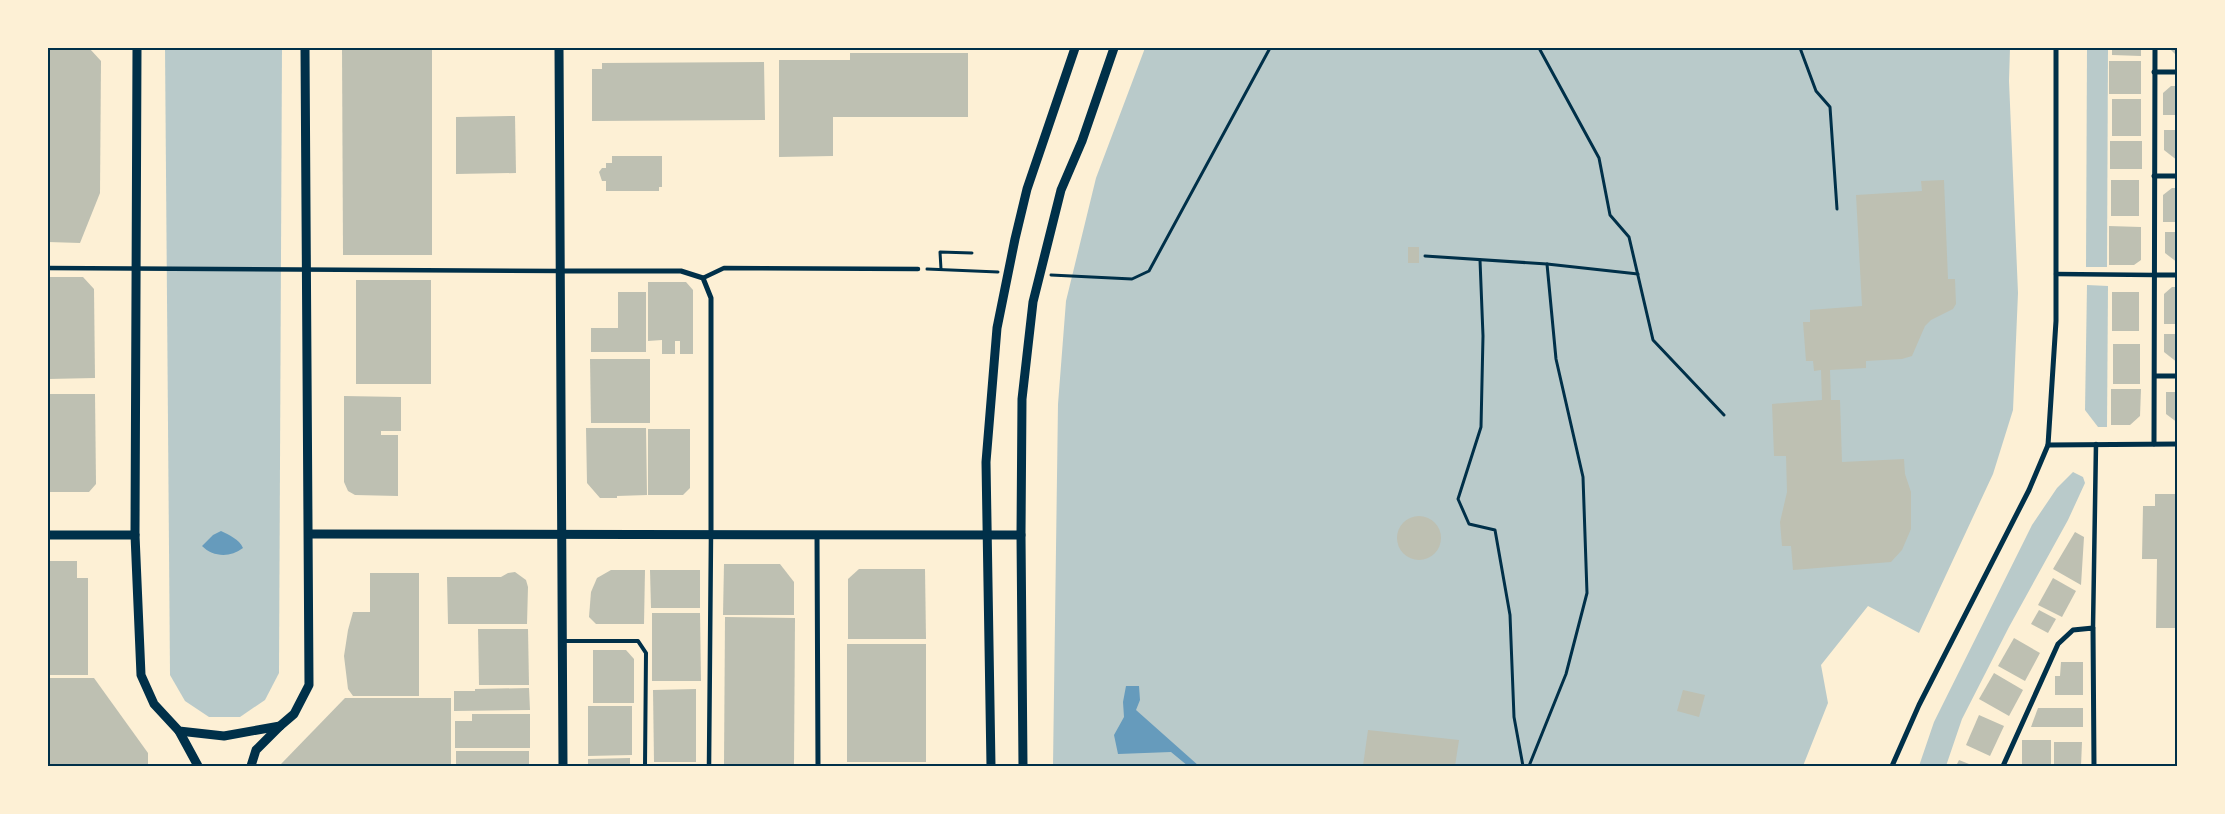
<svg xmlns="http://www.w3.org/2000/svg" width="2225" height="814" font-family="'Exo 2',sans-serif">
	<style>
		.green { fill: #b9caca }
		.water { fill: #669bbc }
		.building { fill: #bec0b2 }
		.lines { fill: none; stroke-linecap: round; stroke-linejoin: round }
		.path { stroke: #003049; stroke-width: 3 }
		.service { stroke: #003049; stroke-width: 4 }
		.pedestrian { stroke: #003049; stroke-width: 4.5 }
		.minor { stroke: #003049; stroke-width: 5 }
		.tertiary { stroke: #003049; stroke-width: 9 }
		.neatline { fill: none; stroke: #003049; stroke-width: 2 }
	</style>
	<rect width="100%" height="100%" fill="#fdf0d5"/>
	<g class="green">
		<path d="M165,48H282L279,673L265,700L240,717H209L185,701L170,675Z"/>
		<path d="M1145,48H2010L2009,81L2018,293L2013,410L1993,474L1919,633L1868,606L1821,665L1828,703L1803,766H1053L1058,404L1066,301L1096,178Z"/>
		<path d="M2087,48H2108L2107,267H2086Z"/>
		<path d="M2087,285L2108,286L2107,427H2098L2085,410Z"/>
		<path d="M2073,472L2083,477L2085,483L2068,520L2009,627L1962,719L1946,766H1919L1934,722L2032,525L2057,488Z"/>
	</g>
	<g class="water">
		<path d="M221,531C229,535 239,539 243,548C230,558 213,557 202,546L213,535Z"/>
		<path d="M1126,686H1139L1140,700L1136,710L1199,766H1188L1171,752L1118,754L1114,735L1124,717L1123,702Z"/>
	</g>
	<g class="building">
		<path d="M342,48H432V255H343Z"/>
		<path d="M2112,48H2141V56L2112,55Z"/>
		<path d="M2169,48H2178V55H2176Z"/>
		<path d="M48,49H90L101,61L100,193L80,243L48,242Z"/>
		<path d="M850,53H968V117H833V156L779,157V60H850Z"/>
		<rect x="2109" y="61" width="32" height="33"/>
		<path d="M764,62L765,120L592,121V69H602V63Z"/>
		<path d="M2171,86H2178V115H2163V93Z"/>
		<rect x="2112" y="99" width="29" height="37"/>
		<path d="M515,116L516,173L456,174V117Z"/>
		<path d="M2164,130H2178V161L2164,150Z"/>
		<rect x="2110" y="141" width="32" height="28"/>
		<path d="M612,156H662V187H659V191H606V181H602L599,172L602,168H606V163H612Z"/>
		<path d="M1944,180L1948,279H1955L1956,304L1953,309L1931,320L1925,326L1912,356L1902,359L1866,361V368L1830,370L1831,400H1840L1842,462L1904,459L1905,474L1911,492V529L1902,550L1891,562L1793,570L1791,546H1782L1780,522L1787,492L1786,456H1774L1772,404L1822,400L1821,370L1814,371L1813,361H1806L1803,322H1810V310L1862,306L1856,195L1922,191L1921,181Z"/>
		<rect x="2111" y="180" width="28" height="36"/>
		<path d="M2172,188H2178V222H2163V195Z"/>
		<path d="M2109,226L2141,227V260L2134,265H2109Z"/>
		<path d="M2165,232H2178V263L2165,253Z"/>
		<rect x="1408" y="247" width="11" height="16"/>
		<path d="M48,277H83L94,289L95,378L48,379Z"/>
		<rect x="356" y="280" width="75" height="104"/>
		<path d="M648,282H686L693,290V354H680V341H675V354H662V340L648,341Z"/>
		<path d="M2172,287H2178V324H2164V294Z"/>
		<path d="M618,292H646V352H591V328H618Z"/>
		<rect x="2112" y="292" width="27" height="39"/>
		<path d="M2164,334H2178V363L2164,352Z"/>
		<rect x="2113" y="344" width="27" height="40"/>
		<path d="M590,359H650V423H591Z"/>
		<path d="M2111,389H2141L2140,416L2130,425H2111Z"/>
		<path d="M2166,392H2178V423L2166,414Z"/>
		<path d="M48,394H95L96,484L89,492H48Z"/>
		<path d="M344,396L401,397V431H381V435H398V496L355,495L348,491L344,482Z"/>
		<path d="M586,428H646L647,495L617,496V498H600L587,483Z"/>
		<path d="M648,429H690V488L683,495H648Z"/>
		<path d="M2155,494H2178V628H2156L2157,559H2142L2143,506H2155Z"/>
		<circle cx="1419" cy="538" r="22"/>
		<path d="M2075,532L2084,537L2081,585L2053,569Z"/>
		<path d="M48,561H77V578H88V675H48Z"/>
		<path d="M724,564H780L794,582V615H723Z"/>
		<path d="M859,569H925L926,639H848V579Z"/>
		<path d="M611,570H645L644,624H596L589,617L591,592L597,578Z"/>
		<path d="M650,570H700V608H651Z"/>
		<path d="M515,572L526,580L528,587L527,624H448L447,577H501L508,573Z"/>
		<path d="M370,573H419V696H353L348,689L344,656L348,630L353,612H370Z"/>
		<path d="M2053,578L2076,591L2062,617L2038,605Z"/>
		<path d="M2039,610L2056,619L2048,633L2031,624Z"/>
		<path d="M652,613H700L701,681H652Z"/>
		<path d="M725,617L795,618L794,766H724Z"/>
		<path d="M478,629H528L529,685H479Z"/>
		<path d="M2014,638L2040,653L2025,681L1998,666Z"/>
		<rect x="847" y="644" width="79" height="118"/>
		<path d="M593,650H626L634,659V703H593Z"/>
		<path d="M2061,662H2083V695H2055V676H2060Z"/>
		<path d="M1994,673L2023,690L2009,716L1979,699Z"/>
		<path d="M48,678H94L148,753V766H48Z"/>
		<path d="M529,688L530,710L454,711V691H475V689Z"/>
		<path d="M696,689V762H654L653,690Z"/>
		<path d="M1683,690L1705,695L1699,717L1677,711Z"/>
		<path d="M345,698H451V766H281V764Z"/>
		<path d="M588,706H632V755L588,756Z"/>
		<path d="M2038,708H2083V727H2031Z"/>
		<path d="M472,714H530V748H455V721H472Z"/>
		<path d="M1979,715L2004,726L1990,756L1966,745Z"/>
		<path d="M1368,730L1459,740L1455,766H1363Z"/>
		<rect x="2022" y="740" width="29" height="26"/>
		<path d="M2054,742H2082L2081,766H2054Z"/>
		<rect x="456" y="751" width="73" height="15"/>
		<path d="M630,758V766H588V759Z"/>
		<path d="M1959,760L1974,766H1956Z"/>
	</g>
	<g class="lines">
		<g class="path">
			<path d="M1539,48L1599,158L1610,215L1629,237L1653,340L1724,415"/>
			<path d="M1800,48L1816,91L1830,107L1837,209"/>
			<path d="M1425,256L1547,264L1638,274"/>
			<path d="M1480,260L1483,336L1481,427L1458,499L1469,524L1495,530L1510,615L1514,717L1523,766"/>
			<path d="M927,269L998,272"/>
			<path d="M941,269L940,252L972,253"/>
			<path d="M1051,275L1132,279L1149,271L1270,48"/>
			<path d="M1529,766L1566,674L1587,593L1583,477L1556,359L1547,264"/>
		</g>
		<path class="service" d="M563,641H638L646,653L645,766"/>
		<g class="pedestrian">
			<path d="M48,268L561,271"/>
			<path d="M2056,274L2154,275"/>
			<path d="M703,278L724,268L918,269"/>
			<path d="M2093,628L2096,444"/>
			<path d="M709,766L711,534"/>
		</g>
		<g class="minor">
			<path d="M2154,72H2178"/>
			<path d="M2154,176H2178"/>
			<path d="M561,271H681L703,278L711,298V534"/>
			<path d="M2154,275H2178"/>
			<path d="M2155,376H2178"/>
			<path d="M2154,444L2155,48"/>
			<path d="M2048,445L2178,444"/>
			<path d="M817,535L818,766"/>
			<path d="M1892,766L1919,705L2029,490L2048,445L2056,321V48"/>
			<path d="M2003,766L2058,644L2073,630L2093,628L2094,766"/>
		</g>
		<g class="tertiary">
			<path d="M137,48L135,535L141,675L154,704L179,731L224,736L280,726L294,714L309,685L305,48"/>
			<path d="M559,48L563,766"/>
			<path d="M309,534L1021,535"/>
			<path d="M48,535H135"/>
			<path d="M179,731L198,766"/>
			<path d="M251,766L256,750L280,726"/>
			<path d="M991,766L986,462L997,328L1015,239L1027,189L1075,48"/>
			<path d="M1023,766L1021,535L1022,399L1033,302L1061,190L1082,141L1114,48"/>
		</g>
	</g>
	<rect width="2225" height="814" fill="none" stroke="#fdf0d5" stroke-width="98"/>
	<rect x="49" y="49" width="2127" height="716" class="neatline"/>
</svg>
